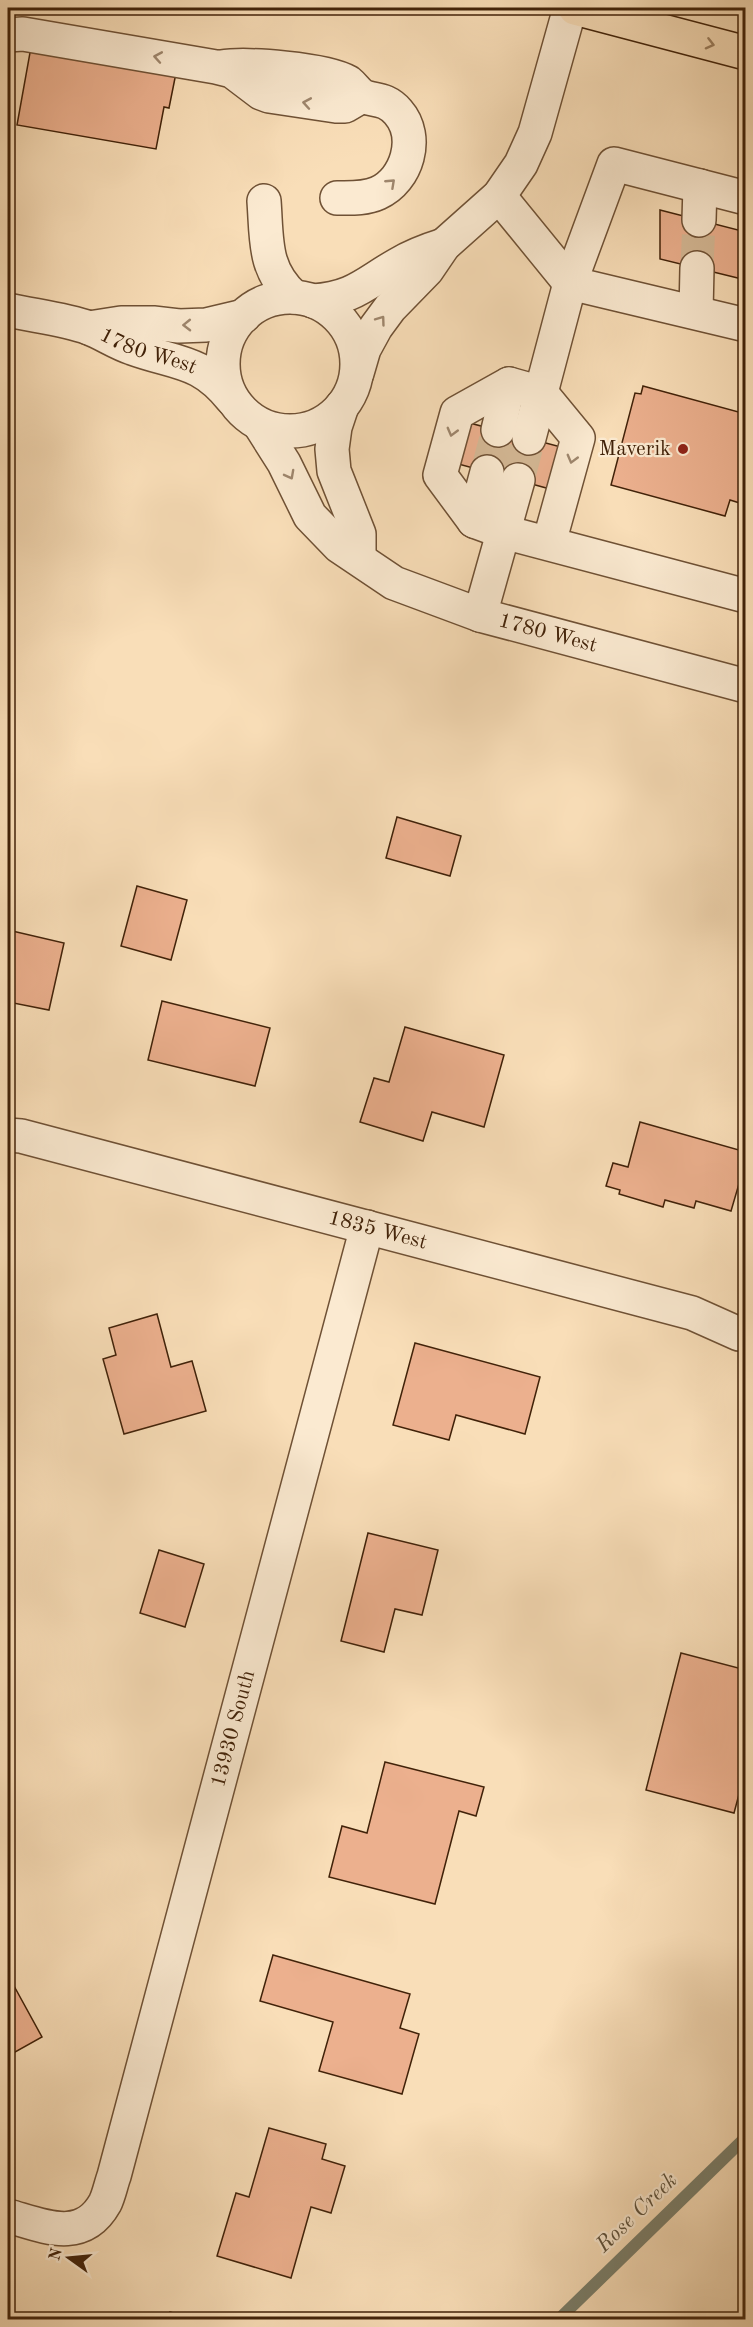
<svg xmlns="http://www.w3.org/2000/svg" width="753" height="2327" font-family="'Old Standard TT',serif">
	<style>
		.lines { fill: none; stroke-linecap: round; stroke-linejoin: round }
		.stream { stroke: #797e6b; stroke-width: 12 }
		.building { fill: #ecb08e; stroke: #412209; stroke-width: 1.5 }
		.minor-tunnel { stroke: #d4b895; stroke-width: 33; stroke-dasharray: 33 16; stroke-linecap: butt }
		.minor-casing { stroke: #6f5135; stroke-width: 36 }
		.major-casing { stroke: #412209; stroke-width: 36 }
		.minor { stroke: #fbead1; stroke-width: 33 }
		.major { stroke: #f9deb8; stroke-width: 33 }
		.oneway { stroke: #9d8060 }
		.oneway2 { stroke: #9e866d }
		.poi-dot { fill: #8f2418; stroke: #fbead1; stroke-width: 2 }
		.labels { text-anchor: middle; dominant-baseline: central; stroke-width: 4.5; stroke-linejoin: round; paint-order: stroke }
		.street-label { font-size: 21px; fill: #412209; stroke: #fbead1 }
		.poi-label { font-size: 21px; fill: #412209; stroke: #fbead1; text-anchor: end }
		.water-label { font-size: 22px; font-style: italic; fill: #5d503a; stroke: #fbead1 }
	</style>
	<rect width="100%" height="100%" fill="#f9deb8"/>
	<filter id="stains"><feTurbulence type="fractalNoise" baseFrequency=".00333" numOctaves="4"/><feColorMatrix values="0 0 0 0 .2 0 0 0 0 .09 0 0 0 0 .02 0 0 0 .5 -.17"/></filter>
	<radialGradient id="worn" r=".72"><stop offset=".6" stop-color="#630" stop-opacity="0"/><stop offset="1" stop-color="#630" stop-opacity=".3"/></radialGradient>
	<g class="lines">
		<path class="stream" d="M558,2320L746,2137"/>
	</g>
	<g class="building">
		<path d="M31,47L176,73L169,108L164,107L156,149L17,125Z"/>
		<path d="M660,210L746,232V280L660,259Z"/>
		<path d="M643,386L746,414V505L730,500L725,516L611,485L635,393L641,394Z"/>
		<path d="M462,421L561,447L550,489L451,462Z"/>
		<path d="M397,817L461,836L450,876L386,858Z"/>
		<path d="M137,886L187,900L171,960L121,946Z"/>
		<path d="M8,930L64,943L49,1010L8,1002Z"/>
		<path d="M162,1001L270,1028L255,1086L148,1060Z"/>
		<path d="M405,1027L504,1055L484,1127L432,1112L423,1141L360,1122L374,1078L389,1082Z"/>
		<path d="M640,1122L746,1152V1160L731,1211L696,1201L694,1208L665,1200L663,1207L619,1194L620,1190L606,1186L613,1163L628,1167Z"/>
		<path d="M157,1314L171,1367L192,1361L206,1411L124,1434L103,1359L116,1355L109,1328Z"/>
		<path d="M415,1343L540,1377L525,1434L456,1415L449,1440L393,1425Z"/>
		<path d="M368,1533L438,1550L422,1615L395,1609L384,1652L341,1641Z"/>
		<path d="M159,1550L204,1564L185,1627L140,1613Z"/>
		<path d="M681,1653L746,1670V1768L734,1813L646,1790Z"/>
		<path d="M385,1762L484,1787L476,1816L459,1811L435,1904L329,1877L342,1826L367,1833Z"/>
		<path d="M273,1955L410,1994L400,2028L419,2034L402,2094L319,2071L333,2022L260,2001Z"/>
		<path d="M8,1975L42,2037L8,2056Z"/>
		<path d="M269,2128L326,2144L322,2159L345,2166L331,2213L311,2207L291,2278L217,2256L236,2193L249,2197Z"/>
		<path d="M170,2312L198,2320H168Z"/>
	</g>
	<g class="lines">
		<g class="minor-tunnel">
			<path d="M697,268L699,220"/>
			<path d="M487,472L498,430"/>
			<path d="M518,480L529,438"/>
		</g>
		<defs>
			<g id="minor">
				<path d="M8,35L23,34L216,67L232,71L261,93L269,96L336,106H345L362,96"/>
				<path d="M221,67C247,63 325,69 348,82C353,86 356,91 361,95C372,102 384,96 398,112C420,137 407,180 378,193C365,199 350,198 337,198"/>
				<path d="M499,196L570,283L746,325"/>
				<path d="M264,201C267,240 263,269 294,297"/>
				<path d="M699,220L700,186"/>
				<circle cx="290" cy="364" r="67"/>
				<path d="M313,301C354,298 364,284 397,265C412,256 428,250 444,245"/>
				<path id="s1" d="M8,310C34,316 64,319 89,328C104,334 117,343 132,348C176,364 200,359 232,399"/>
				<path d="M696,312L697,268"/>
				<path d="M89,328L121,323H153L179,326L206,325L244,316"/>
				<path d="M357,373L364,349L376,327L390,308L427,270L444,245L499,196L521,164L535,133L570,8"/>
				<path d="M342,406L335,427L332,449L334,471L359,534V558"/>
				<path id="s2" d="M260,425L284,463L310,516L339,546L394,583L480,615L746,686"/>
				<path d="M498,430L509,384"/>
				<path d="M529,438L570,283L614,164L746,198"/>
				<path d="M474,521L487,472"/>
				<path d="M549,543L578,438L541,393L509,384L457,413L440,475L474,521L504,532L746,596"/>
				<path d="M480,615L518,480"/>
				<path id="s3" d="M8,1135L21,1136L692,1313L739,1334L746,1332"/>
				<path id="s4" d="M8,2216C44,2226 82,2244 105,2203C109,2195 111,2184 114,2176L367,1227"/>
			</g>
			<path id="major" d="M575,8L746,53"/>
		</defs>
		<use href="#minor" class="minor-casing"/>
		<use href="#major" class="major-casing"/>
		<use href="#minor" class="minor"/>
		<use href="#major" class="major"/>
	</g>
	<defs><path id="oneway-chevron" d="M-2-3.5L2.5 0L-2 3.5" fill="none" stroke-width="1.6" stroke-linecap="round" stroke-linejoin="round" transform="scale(1.5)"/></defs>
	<use class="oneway" href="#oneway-chevron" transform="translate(710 44) rotate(14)"/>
	<g class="oneway2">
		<use href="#oneway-chevron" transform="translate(158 57) rotate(-170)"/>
		<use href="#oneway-chevron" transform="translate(307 103) rotate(-170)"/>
		<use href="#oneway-chevron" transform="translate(391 183) rotate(-43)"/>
		<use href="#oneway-chevron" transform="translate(381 320) rotate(-54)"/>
		<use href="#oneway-chevron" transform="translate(187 325) rotate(179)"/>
		<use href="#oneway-chevron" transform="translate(452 432) rotate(105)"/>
		<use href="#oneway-chevron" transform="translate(572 459) rotate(105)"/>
		<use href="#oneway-chevron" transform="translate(290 475) rotate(62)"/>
	</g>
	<circle class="poi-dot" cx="683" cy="449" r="6"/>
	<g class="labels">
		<g class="street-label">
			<text stroke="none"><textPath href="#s1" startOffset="147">1780 West</textPath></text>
			<text stroke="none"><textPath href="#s2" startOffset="374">1780 West</textPath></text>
			<text stroke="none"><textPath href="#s3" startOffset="382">1835 West</textPath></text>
			<text stroke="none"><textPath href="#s4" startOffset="600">13930 South</textPath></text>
		</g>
		<g class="poi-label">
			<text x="671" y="449">Maverik</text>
		</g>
		<g class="water-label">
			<text transform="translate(637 2213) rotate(-44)">Rose Creek</text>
		</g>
	</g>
	<rect width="753" height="2327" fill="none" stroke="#f9deb8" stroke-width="30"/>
	<rect x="9" y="9" width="735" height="2309" fill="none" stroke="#412209" stroke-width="3"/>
	<rect x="15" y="15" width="723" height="2297" fill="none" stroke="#412209" stroke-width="1.5"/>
	<g transform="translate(69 2258) rotate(285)" stroke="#fbead1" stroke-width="4.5" paint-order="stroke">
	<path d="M0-4.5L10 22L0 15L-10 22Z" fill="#412209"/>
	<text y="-9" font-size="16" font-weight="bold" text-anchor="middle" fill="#412209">N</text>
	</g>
	<rect width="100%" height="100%" filter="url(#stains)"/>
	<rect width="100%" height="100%" fill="url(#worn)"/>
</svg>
